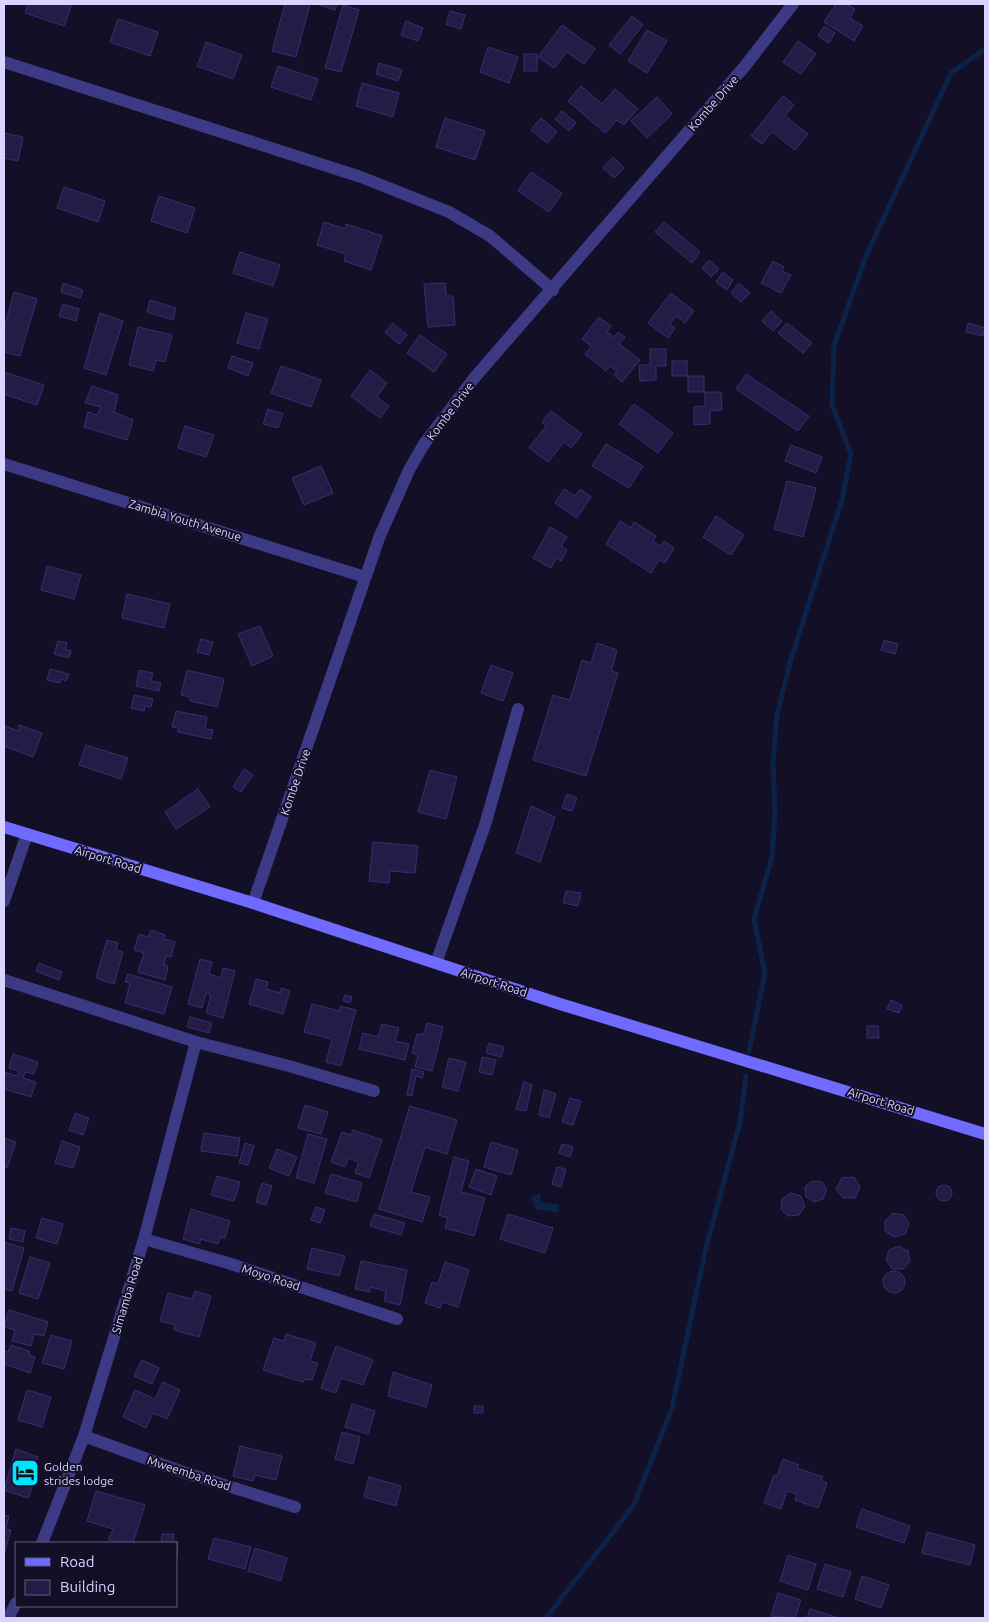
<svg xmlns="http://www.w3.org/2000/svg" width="989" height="1622" font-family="Ubuntu,sans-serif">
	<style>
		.water { fill: #0c2248 }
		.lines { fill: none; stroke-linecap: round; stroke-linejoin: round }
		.stream { stroke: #0c2248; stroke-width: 5 }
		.building { fill: #241b47; stroke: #3b2d73 }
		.street { stroke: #3d3a85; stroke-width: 12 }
		.secondary { stroke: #6f6bff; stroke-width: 12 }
		.labels { text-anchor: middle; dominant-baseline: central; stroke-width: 4; stroke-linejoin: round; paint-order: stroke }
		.street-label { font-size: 12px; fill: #d9d4ff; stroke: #130f26 }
		.poi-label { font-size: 12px; fill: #d9d4ff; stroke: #130f26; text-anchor: start }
	</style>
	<rect width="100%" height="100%" fill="#130f26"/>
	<path class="water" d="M540,1193L541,1202L559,1205L558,1213L535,1209L534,1202L530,1198Z"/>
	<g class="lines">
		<g class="stream">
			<path d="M749,1052L765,973L754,919L772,857L775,813L773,761L777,715L791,659L842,500L851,454L832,405L834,346L866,256L951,73L985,49"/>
			<path d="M546,1618L634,1505L672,1408L705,1252L740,1122L746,1076"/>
		</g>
	</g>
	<g class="building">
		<path d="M28,4H72L64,26L25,13Z"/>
		<path d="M285,4H310L296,57L272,51Z"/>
		<path d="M317,4H337L335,10Z"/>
		<path d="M836,4H846L855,9L850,18L863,26L854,41L824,22Z"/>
		<path d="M343,5L359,10L341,72L325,68Z"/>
		<path d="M450,11L465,15L461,29L446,24Z"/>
		<path d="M632,16L643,25L620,54L609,45Z"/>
		<path d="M118,19L158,32L150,56L110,42Z"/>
		<path d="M406,21L423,28L418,41L401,35Z"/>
		<path d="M562,25L595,49L584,64L567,52L554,68L538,57Z"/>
		<path d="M824,26L835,33L829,43L818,36Z"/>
		<path d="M647,30L667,41L647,73L628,61Z"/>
		<path d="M798,41L816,54L801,74L783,62Z"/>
		<path d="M206,42L242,55L233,79L197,66Z"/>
		<path d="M488,47L518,57L509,83L480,72Z"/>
		<rect x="524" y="54" width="13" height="17"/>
		<path d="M379,63L402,70L398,81L376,74Z"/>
		<path d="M278,66L318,79L311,100L271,87Z"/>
		<path d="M362,83L399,93L393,117L356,106Z"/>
		<path d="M581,86L602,104L615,89L638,109L624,125L617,120L605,133L568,101Z"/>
		<path d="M783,96L794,105L785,116L808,134L795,150L772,132L762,144L751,136Z"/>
		<path d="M657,97L672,114L647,138L631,121Z"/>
		<path d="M562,111L576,123L569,131L555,119Z"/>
		<path d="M445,118L485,131L475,160L436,147Z"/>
		<path d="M541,118L557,132L547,143L531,130Z"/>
		<path d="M4,133L23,137L18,161L4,158Z"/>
		<path d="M613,157L624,168L614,178L603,168Z"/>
		<path d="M531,172L562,193L549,212L518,191Z"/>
		<path d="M64,187L105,201L98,222L57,208Z"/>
		<path d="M159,196L195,208L187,233L151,221Z"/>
		<path d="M324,222L345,229L346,224L382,236L371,270L344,261L346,254L317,245Z"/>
		<path d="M664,222L700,252L692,263L655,232Z"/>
		<path d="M240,252L280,265L273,286L233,273Z"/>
		<path d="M709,260L719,269L711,277L702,268Z"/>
		<path d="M773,261L784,267L782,271L791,275L781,293L761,283Z"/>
		<path d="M723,272L733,280L727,290L716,282Z"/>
		<path d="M63,283L83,290L80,298L61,292Z"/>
		<path d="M445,283L446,296H453L455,325L428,327L424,284Z"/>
		<path d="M739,283L750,293L741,302L731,293Z"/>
		<path d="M14,292L37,299L20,356L4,352V329Z"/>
		<path d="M671,293L694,311L685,323L676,316L670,324L675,328L668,338L648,323Z"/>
		<path d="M150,300L176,308L173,320L147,312Z"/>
		<path d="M63,304L79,309L76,321L59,316Z"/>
		<path d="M771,311L782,321L773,331L762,321Z"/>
		<path d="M100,313L123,321L106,375L84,368Z"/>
		<path d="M246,313L268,319L259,349L237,343Z"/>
		<path d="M599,317L611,326L607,332L614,337L618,332L625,337L619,344L640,360L622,382L614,375L617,371L610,366L606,371L585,354L591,346L582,339Z"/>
		<path d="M393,323L407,335L399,344L385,332Z"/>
		<path d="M787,323L812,343L803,353L778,333Z"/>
		<path d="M968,323L985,328L983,336L966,332Z"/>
		<path d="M138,327L172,335L165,362L156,360L153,371L129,365Z"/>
		<path d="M420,335L447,354L434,372L407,353Z"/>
		<path d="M650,349H666V366H656V380L640,381L639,365H650Z"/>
		<path d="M232,356L253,363L248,376L228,368Z"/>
		<rect x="672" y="361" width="15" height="15"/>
		<path d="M281,366L321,380L311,407L271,393Z"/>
		<path d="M370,370L387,383L377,397L389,406L380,418L351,396Z"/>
		<path d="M4,372L44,385L37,405L4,394Z"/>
		<path d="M746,374L809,416L798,431L736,389Z"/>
		<rect x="688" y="376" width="16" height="16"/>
		<path d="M92,386L118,395L114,412L133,420L127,440L84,427L88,412L97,415L101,407L85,403Z"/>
		<path d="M705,392H721L722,410L710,411V424L694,425V407L705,406Z"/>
		<path d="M634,404L673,433L658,453L619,424Z"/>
		<path d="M268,409L283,414L278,428L263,424Z"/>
		<path d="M551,411L582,434L571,448L564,442L548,462L529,448L546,426L542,422Z"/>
		<path d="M185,426L214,435L206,457L178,448Z"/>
		<path d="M606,444L643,466L629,488L592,466Z"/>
		<path d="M791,445L822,457L816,473L785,461Z"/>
		<path d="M321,466L333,493L304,505L292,478Z"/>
		<path d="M787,481L816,488L803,537L774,529Z"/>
		<path d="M564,489L575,496L580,489L591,497L577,518L555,503Z"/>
		<path d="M716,516L744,535L731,555L703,537Z"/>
		<path d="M620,521L631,528L634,522L656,536L653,542L661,546L664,541L674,548L665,563L659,560L651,573L606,544Z"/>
		<path d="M550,527L567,537L561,546L567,550L561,561L556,558L551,568L533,558Z"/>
		<path d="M47,566L81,575L74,599L41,590Z"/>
		<path d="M127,594L170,604L164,628L122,618Z"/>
		<path d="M260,626L273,656L252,666L238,634Z"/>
		<path d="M201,639L213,642L209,655L197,652Z"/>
		<path d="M884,640L898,644L895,654L881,650Z"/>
		<path d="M58,641L67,643L65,649L71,651L69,658L54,654Z"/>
		<path d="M597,643L617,650L611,671L618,673L586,776L533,760L553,695L570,700L582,660L591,663Z"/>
		<path d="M491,665L513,673L503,701L481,693Z"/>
		<path d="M50,669L69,674L66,681L61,679L60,683L47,680Z"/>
		<path d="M139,670L153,673L151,681L161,683L159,691L136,686Z"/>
		<path d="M187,670L224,679L217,707L190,701V697L181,695Z"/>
		<path d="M134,695L153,699L151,707L145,706L144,711L131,708Z"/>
		<path d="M176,711L207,717L205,729L213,730L211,739L178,732V728L172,727Z"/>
		<path d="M19,725L42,733L33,757L4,746V726L19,731Z"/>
		<path d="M86,745L128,758L121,779L79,765Z"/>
		<path d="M244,769L253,775L241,792L233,787Z"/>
		<path d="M430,770L457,777L446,819L418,812Z"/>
		<path d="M198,789L210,807L176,829L165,812Z"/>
		<path d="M567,794L577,798L572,811L562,808Z"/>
		<path d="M531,806L555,817L540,862L516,853Z"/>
		<path d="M373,842L418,846L415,873L390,871L389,883L369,881Z"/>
		<path d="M566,891L581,893L578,906L563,903Z"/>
		<path d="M151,930L165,935L164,939L175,942L171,957L166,956L164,965L168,966L165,980L138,972L144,953L134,950L139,934L148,937Z"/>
		<path d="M107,940L118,943L116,950L123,952L114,984L96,978Z"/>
		<path d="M200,959L212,962L209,974L221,978L223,968L235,971L223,1018L206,1013L211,995L206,993L202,1008L188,1004Z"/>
		<path d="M39,963L62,972L59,980L36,971Z"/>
		<path d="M128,974L172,987L164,1014L125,1003L130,983L125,982Z"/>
		<path d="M256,979L268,982L266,989L280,993L281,988L290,991L283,1014L249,1004Z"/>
		<path d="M345,995L352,997L350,1003L343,1001Z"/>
		<path d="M891,1000L902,1005L899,1013L887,1009Z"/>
		<path d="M312,1004L340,1011V1006L356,1010L341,1066L326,1062L332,1039L304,1032Z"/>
		<path d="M190,1017L212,1023L209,1033L187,1027Z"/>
		<path d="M427,1023L443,1027L432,1071L415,1067L418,1055L412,1053L417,1034H424Z"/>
		<path d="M382,1024L399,1028L395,1041L409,1044L405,1060L359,1049L363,1033L378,1037Z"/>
		<path d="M867,1026H878L879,1038H867Z"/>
		<path d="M489,1043L504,1047L501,1057L486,1053Z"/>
		<path d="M13,1054L38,1062L34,1074L25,1072L23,1078L36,1082L31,1097L4,1089V1072L17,1076L19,1071L9,1068Z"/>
		<path d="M482,1057L496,1060L492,1075L479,1072Z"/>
		<path d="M449,1058L466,1062L458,1091L442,1087Z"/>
		<path d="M412,1069L424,1072L422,1078L416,1076L412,1096L407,1095Z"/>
		<path d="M524,1082L532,1085L526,1111L516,1109Z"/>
		<path d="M544,1090L556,1094L549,1118L539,1115Z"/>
		<path d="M570,1098L581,1101L573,1125L562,1122Z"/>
		<path d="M305,1105L328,1112L321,1134L298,1128Z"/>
		<path d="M410,1106L457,1120L447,1154L425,1147L411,1192L430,1197L422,1222L379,1209Z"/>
		<path d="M75,1113L89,1118L83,1135L69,1130Z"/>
		<path d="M353,1130L382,1140L369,1178L355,1173L359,1162L348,1158L345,1167L331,1162L342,1132L351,1135Z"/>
		<path d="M204,1133L240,1138L237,1156L201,1151Z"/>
		<path d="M308,1134L327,1139L314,1183L296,1178Z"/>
		<path d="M4,1138L16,1142L7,1168L4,1166Z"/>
		<path d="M62,1141L80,1147L73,1168L55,1163Z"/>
		<path d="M491,1142L518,1150L511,1175L484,1167Z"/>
		<path d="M245,1143L254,1146L248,1165L239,1163Z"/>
		<path d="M562,1144L573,1147L570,1157L559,1153Z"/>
		<path d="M277,1149L297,1157L289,1176L269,1168Z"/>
		<path d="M454,1157L469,1161L461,1192L485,1198L474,1236L445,1228L448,1218L439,1215Z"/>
		<path d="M557,1167L566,1169L561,1187L552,1184Z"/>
		<path d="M476,1169L497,1176L491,1195L469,1187Z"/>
		<path d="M331,1174L362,1183L357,1202L325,1193Z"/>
		<path d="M217,1176L240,1182L234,1201L211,1195Z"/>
		<path d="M854,1177L860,1187L855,1198H843L836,1189L842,1178Z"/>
		<path d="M812,1181L822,1182L827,1190L823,1199L814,1202L806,1197L805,1187Z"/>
		<path d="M262,1183L272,1186L266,1205L256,1202Z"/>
		<circle cx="944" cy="1193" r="8"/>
		<path d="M791,1193L801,1196L805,1206L799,1215L788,1216L781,1209L782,1199Z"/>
		<path d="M316,1207L325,1210L320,1223L311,1220Z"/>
		<path d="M191,1209L230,1221L225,1238L220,1237L218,1244L201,1239L199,1244L183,1239Z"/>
		<path d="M893,1213L904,1215L909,1224L905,1234L894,1237L885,1231V1221Z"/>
		<path d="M374,1214L405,1223L401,1235L370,1226Z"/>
		<path d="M508,1214L553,1228L545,1253L500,1239Z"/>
		<path d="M42,1218L63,1224L57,1244L36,1238Z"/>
		<path d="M11,1228L25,1231L23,1242L9,1239Z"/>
		<path d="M4,1242L24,1248L12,1291L4,1289Z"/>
		<path d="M898,1246L908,1251L910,1261L903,1269H892L886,1260L889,1250Z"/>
		<path d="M312,1248L345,1256L339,1276L307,1269Z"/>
		<path d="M30,1257L50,1263L38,1299L19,1293Z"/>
		<path d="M361,1261L407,1270L400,1305L384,1301L386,1291L370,1287V1292L355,1289Z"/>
		<path d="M445,1262L469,1270L458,1307L442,1302L440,1308L425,1303L432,1282L438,1284Z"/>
		<circle cx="894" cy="1282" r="11"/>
		<path d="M195,1291L211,1296L199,1337L174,1330L175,1325L160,1321L168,1293L192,1299Z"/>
		<path d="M9,1310L48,1322L44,1336L34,1334L31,1346L12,1341L15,1330L4,1327Z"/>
		<path d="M286,1334L316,1343L310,1361L318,1363L312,1380L305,1379L303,1382L263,1370L274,1338L284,1341Z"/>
		<path d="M51,1335L72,1341L64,1369L42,1363Z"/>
		<path d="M11,1345L29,1351V1355L35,1357L30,1373L4,1364V1351L8,1352Z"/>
		<path d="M336,1346L373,1360L363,1385L341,1378L336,1393L321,1388Z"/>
		<path d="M142,1360L159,1368L152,1384L134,1376Z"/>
		<path d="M393,1372L432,1385L426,1407L388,1396Z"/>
		<path d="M163,1382L180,1390L167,1419L153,1413L146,1428L123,1417L135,1390L155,1399Z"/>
		<path d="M27,1390L51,1397L42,1427L18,1420Z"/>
		<path d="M352,1404L375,1411L368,1434L345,1427Z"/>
		<rect x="474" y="1406" width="9" height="7"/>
		<path d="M342,1432L360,1437L353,1464L335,1459Z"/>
		<path d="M240,1446L282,1456L276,1480L255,1475L253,1481L233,1476Z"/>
		<path d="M16,1449L38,1457L32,1475L36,1476L28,1498L4,1490Z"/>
		<path d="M783,1459L799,1465L797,1468L823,1477L821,1481L827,1483L818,1508L795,1500L797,1494L787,1491L781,1509L764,1503L774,1475L777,1476Z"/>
		<path d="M369,1477L401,1486L396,1506L364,1497Z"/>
		<path d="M96,1491L145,1505L133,1543L108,1540L113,1529L87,1521Z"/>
		<path d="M862,1509L910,1526L904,1543L856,1527Z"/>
		<path d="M4,1515L9,1516L6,1529L11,1530L5,1551Z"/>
		<path d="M927,1532L975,1545L970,1565L922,1553Z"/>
		<path d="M162,1534H174L173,1541L178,1542L177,1557L176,1543H161Z"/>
		<path d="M214,1538L251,1547L245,1569L208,1559Z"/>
		<path d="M255,1548L287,1558L281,1581L248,1571Z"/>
		<path d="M788,1555L816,1564L808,1590L780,1581Z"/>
		<path d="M825,1564L851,1572L843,1597L817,1589Z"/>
		<path d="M862,1576L889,1585L881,1608L855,1599Z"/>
		<path d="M778,1593L801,1600L795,1618L771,1616Z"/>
		<path d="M810,1609L836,1617L835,1618H807Z"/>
	</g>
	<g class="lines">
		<g class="street">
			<path d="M4,62L361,177L449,212L490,236L553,290"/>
			<path d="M4,464L365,577"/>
			<path d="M4,901L27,834"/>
			<path d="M253,903L379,538L409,470L424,444L475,377L745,66L793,4"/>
			<path d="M436,963L485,825L518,709"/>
			<path d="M4,980L196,1042L289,1066L374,1091"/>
			<path d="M144,1239L228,1263L397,1319"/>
			<path d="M84,1436L180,1471L295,1507"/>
			<path d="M42,1543L84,1436L144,1239L196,1042"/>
			<path d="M8,1618L16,1603"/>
		</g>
		<path class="secondary" d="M4,827L253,903L560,1004L985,1134"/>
	</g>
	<defs>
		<symbol id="hotel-square" viewBox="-11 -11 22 22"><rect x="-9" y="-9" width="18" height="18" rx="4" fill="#00e5ff" stroke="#130f26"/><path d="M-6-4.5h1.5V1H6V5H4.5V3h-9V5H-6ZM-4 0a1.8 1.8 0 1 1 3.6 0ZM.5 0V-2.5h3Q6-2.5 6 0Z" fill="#111"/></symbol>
	</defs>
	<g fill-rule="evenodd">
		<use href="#hotel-square" x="9" y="1457" width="32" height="32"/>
	</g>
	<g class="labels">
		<g class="street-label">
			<text transform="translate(713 103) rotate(-49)">Kombe Drive</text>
			<text transform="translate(450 411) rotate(-53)">Kombe Drive</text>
			<text transform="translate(185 520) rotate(17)">Zambia Youth Avenue</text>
			<text transform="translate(295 782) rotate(-71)">Kombe Drive</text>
			<text transform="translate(108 859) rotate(17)">Airport Road</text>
			<text transform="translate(494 982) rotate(18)">Airport Road</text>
			<text transform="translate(881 1101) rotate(17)">Airport Road</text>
			<text transform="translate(271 1277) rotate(18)">Moyo Road</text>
			<text transform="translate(127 1295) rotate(-73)">Simamba Road</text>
			<text transform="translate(189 1473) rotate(18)">Mweemba Road</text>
		</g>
		<g class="poi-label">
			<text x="44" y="1466">Golden<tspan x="44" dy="14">strides lodge</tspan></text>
		</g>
	</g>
	<rect width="989" height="1622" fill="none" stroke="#d9d4ff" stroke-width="10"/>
	<rect x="15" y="1542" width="162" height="65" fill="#130f26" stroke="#625e7d"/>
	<rect x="25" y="1558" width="25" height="8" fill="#6f6bff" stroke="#625e7d"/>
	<text x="60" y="1567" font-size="15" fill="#d9d4ff">Road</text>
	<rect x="25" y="1580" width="25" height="15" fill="#241b47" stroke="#625e7d"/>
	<text x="60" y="1592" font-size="15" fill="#d9d4ff">Building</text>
</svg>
